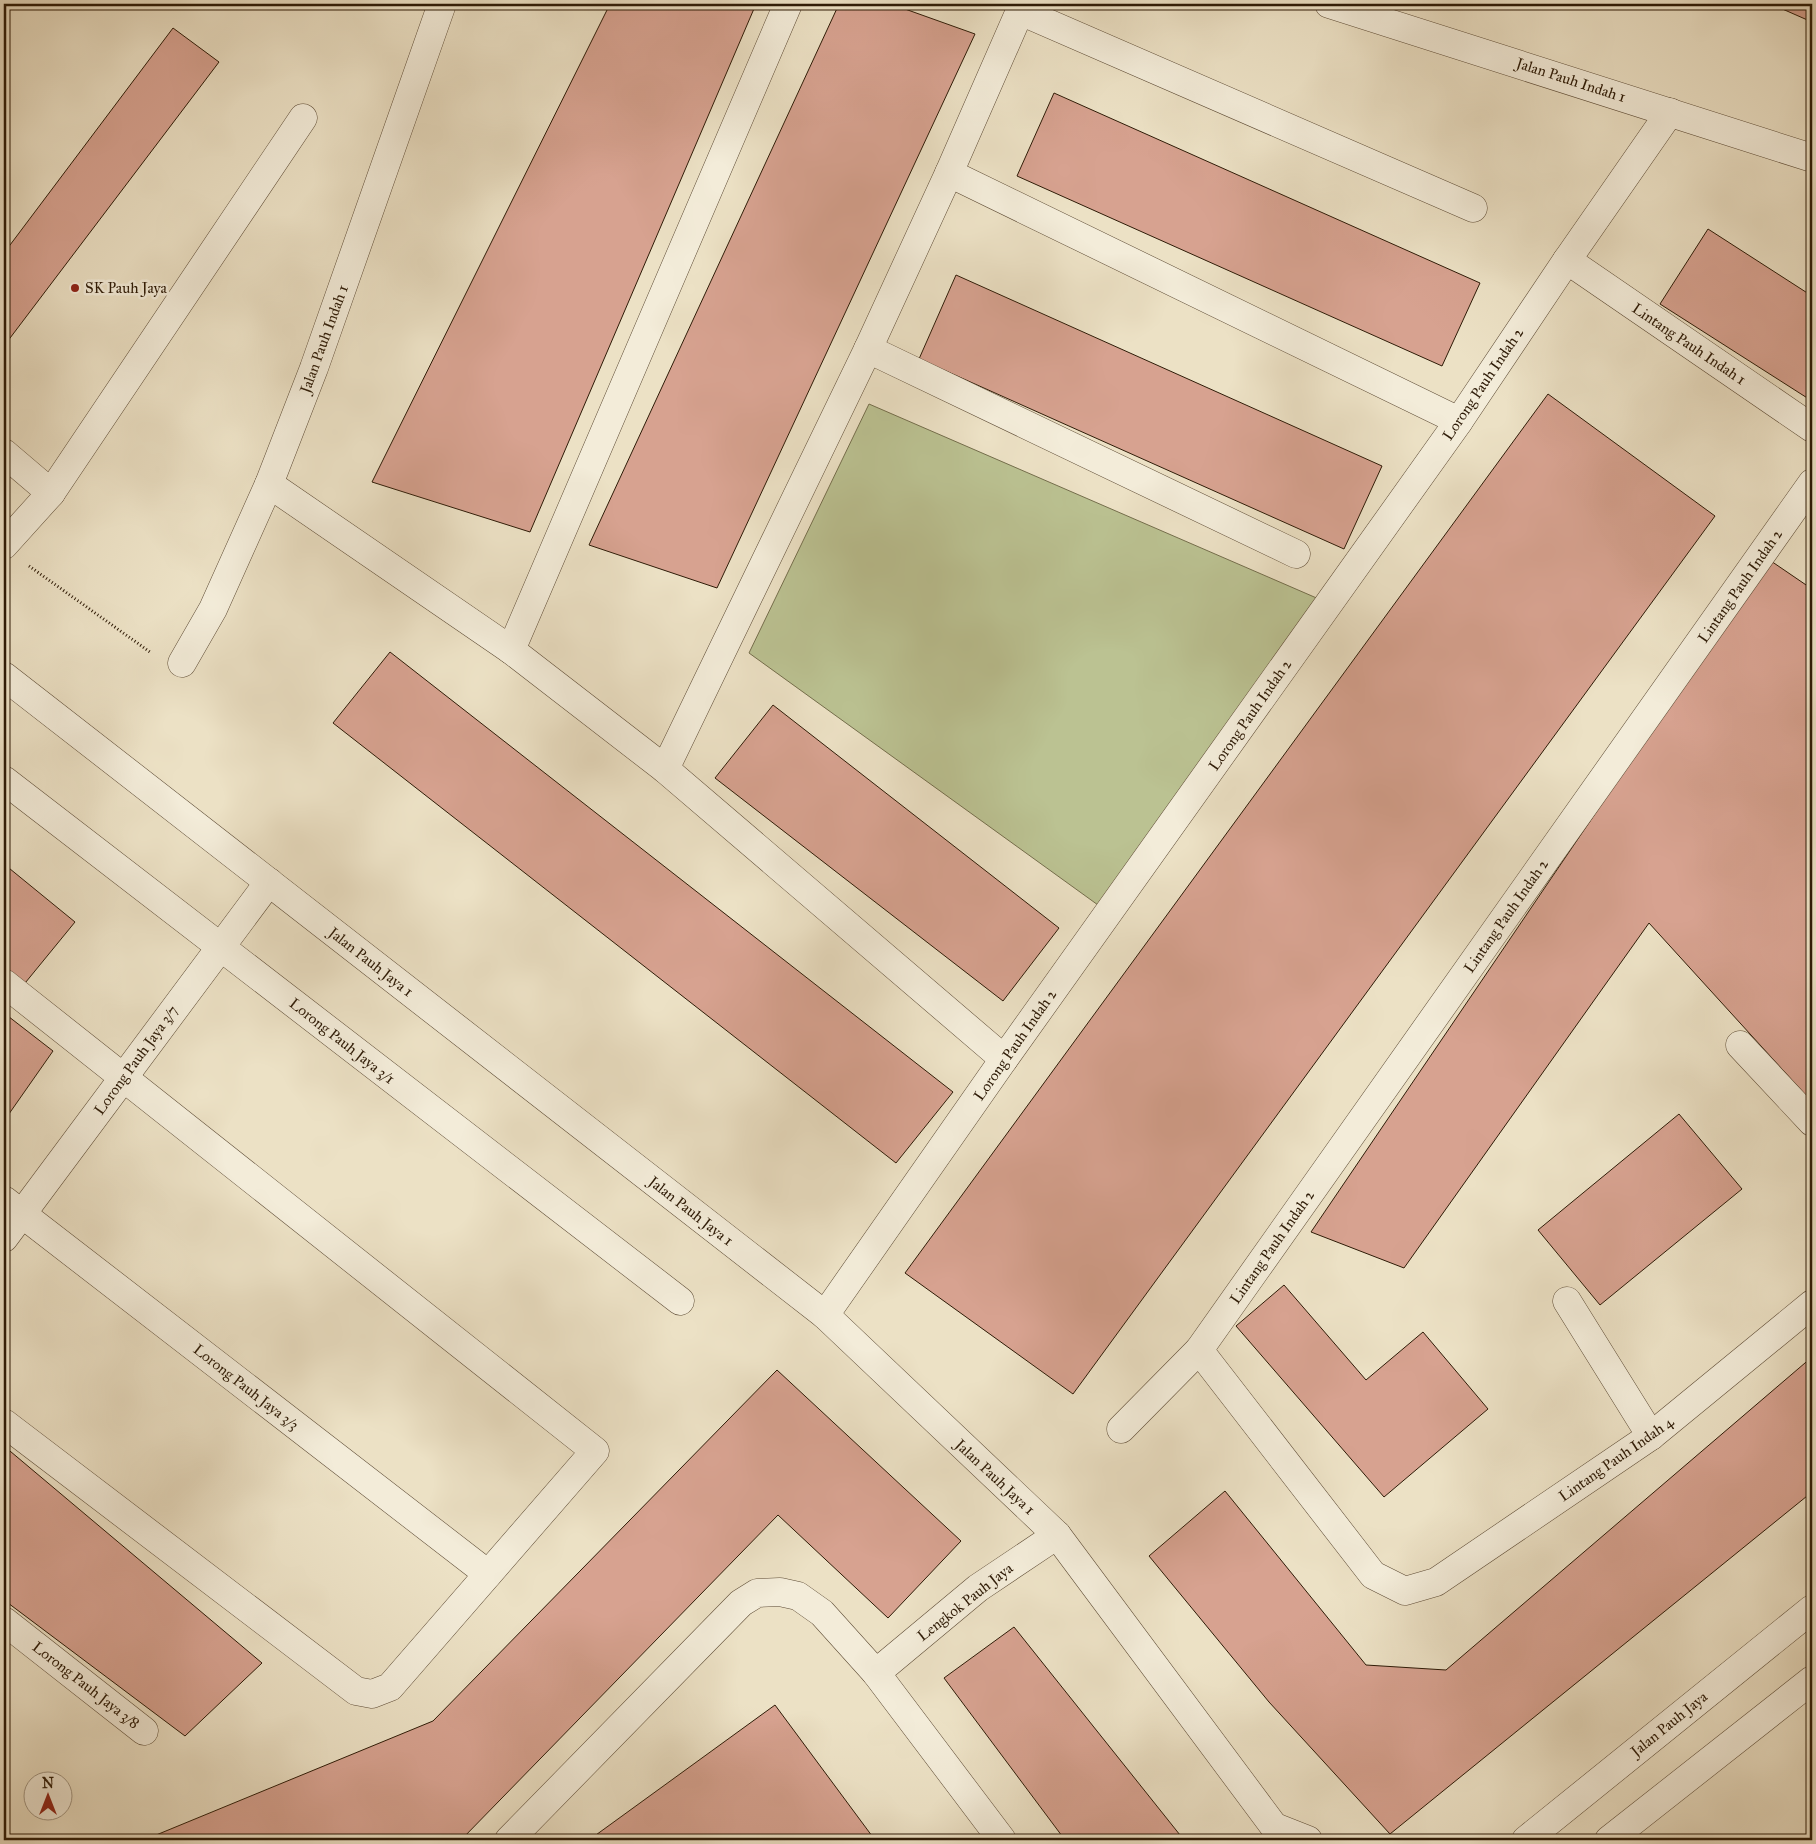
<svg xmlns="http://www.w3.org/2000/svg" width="1816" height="1844" font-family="'IM FELL Great Primer',serif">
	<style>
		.green { fill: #bbc292; stroke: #746e4c }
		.building { fill: #d7a290; stroke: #2e1b07 }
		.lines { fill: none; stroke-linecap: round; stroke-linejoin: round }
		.minor-casing { stroke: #5e4c36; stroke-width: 29 }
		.path { stroke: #2e1b07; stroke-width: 3; stroke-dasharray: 1 2.5; stroke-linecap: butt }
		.minor { stroke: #f3ecd9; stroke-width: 28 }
		.poi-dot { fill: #8f2418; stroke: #f3ecd9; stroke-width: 2 }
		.labels { text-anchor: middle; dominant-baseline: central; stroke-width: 5; stroke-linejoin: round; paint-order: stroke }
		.street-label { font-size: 15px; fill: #2e1b07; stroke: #f3ecd9 }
		.poi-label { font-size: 15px; fill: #2e1b07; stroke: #f3ecd9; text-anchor: start }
	</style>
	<rect width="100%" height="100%" fill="#ece1c5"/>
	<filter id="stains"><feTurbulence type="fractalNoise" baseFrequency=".004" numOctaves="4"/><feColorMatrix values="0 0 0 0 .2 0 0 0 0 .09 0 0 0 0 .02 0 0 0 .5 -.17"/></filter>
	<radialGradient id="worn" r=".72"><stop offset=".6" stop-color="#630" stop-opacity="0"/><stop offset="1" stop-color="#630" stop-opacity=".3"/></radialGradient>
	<path class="green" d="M869,404L1335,606L1116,918L749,653Z"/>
	<g class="building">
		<path d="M610,4H756L530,532L372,482Z"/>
		<path d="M839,4H891L975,34L717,588L589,545Z"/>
		<path d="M1771,4H1812V22Z"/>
		<path d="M173,28L219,62L4,346V253Z"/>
		<path d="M1054,93L1480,283L1442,366L1017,176Z"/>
		<path d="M1708,229L1812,296V401L1660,304Z"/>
		<path d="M956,275L1382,466L1344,549L919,359Z"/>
		<path d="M1548,394L1715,516L1073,1394L905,1273Z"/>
		<path d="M1768,559L1812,589V1102L1649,923L1404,1268L1311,1232Z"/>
		<path d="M390,652L953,1092L896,1163L333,723Z"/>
		<path d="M773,705L1059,928L1003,1001L715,778Z"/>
		<path d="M4,864L75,922L21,988L4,974Z"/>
		<path d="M4,1013L53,1051L4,1121Z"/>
		<path d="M1679,1114L1742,1189L1600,1305L1538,1230Z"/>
		<path d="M1284,1285L1366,1380L1423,1332L1488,1409L1384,1497L1236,1326Z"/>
		<path d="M1812,1357V1492L1390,1834L1269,1702L1149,1556L1225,1491L1366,1665L1446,1670Z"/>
		<path d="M777,1370L961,1541L888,1618L778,1515L461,1840H144L433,1721Z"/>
		<path d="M4,1446L262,1663L185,1736L4,1600Z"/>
		<path d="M1014,1627L1184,1840H1065L944,1678Z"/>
		<path d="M775,1705L875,1840H589Z"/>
	</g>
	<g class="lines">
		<defs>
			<g id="minor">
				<path d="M1329,4L1812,158"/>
				<path d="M1020,11L1473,208"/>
				<path d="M949,173L1459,421"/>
				<path d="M1567,260L1812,428"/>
				<path d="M868,349L1296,554"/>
				<path d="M4,453L51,493"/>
				<path d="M269,484L511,650L665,769L1004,1059"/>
				<path d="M4,545L51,493L303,118"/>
				<path d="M511,650L788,4"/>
				<path d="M182,663L213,609L269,484L314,368L442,4"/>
				<path d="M4,676L825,1315L1057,1535L1284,1840"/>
				<path d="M665,769L868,349L949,173L1023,4"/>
				<path d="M4,780L680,1301"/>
				<path d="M4,983L595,1451L390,1687L372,1694L356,1691L4,1423"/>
				<path d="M1740,1045L1812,1122"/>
				<path d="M4,1200L488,1574"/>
				<path d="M4,1238L269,882"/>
				<path d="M1567,1301L1651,1436"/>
				<path d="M825,1315L1004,1059L1459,421L1567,260L1670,112"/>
				<path d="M1199,1350L1373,1575L1405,1591L1436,1582L1651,1436L1812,1304"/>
				<path d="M1121,1429L1199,1350L1812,483"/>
				<path d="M4,1621L144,1731"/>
				<path d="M876,1673L978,1588L1057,1535"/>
				<path d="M1275,1827L1308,1840"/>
				<path d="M509,1840L741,1603L757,1593L780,1592L798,1596L822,1613L876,1673L1002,1840"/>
				<path d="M1526,1840L1812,1609"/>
				<path d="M1609,1840L1812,1680"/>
			</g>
		</defs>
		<use href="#minor" class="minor-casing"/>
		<path class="path" d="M29,566L150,652"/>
		<use href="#minor" class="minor"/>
	</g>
	<circle class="poi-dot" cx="75" cy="288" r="5"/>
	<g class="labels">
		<g class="street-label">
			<text transform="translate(1571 80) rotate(18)">Jalan Pauh Indah 1</text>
			<text transform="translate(324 339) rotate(-70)">Jalan Pauh Indah 1</text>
			<text transform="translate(1689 344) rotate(34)">Lintang Pauh Indah 1</text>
			<text transform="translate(1483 384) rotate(-56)">Lorong Pauh Indah 2</text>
			<text transform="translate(1740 586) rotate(-55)">Lintang Pauh Indah 2</text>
			<text transform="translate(1250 715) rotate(-55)">Lorong Pauh Indah 2</text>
			<text transform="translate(1506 916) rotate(-55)">Lintang Pauh Indah 2</text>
			<text transform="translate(371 962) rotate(38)">Jalan Pauh Jaya 1</text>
			<text transform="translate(342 1041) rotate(38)">Lorong Pauh Jaya 3/1</text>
			<text transform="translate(1015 1045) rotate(-55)">Lorong Pauh Indah 2</text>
			<text transform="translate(136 1060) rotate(-54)">Lorong Pauh Jaya 3/7</text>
			<text transform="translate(691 1211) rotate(38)">Jalan Pauh Jaya 1</text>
			<text transform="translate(1272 1247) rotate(-55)">Lintang Pauh Indah 2</text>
			<text transform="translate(246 1387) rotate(38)">Lorong Pauh Jaya 3/3</text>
			<text transform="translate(1616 1459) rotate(-35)">Lintang Pauh Indah 4</text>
			<text transform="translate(995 1477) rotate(43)">Jalan Pauh Jaya 1</text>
			<text transform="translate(965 1602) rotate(-38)">Lengkok Pauh Jaya</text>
			<text transform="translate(86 1685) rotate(38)">Lorong Pauh Jaya 3/8</text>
			<text transform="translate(1669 1724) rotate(-39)">Jalan Pauh Jaya</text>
		</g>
		<g class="poi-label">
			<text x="85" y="288">SK Pauh Jaya</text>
		</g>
	</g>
	<rect width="1816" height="1844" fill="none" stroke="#ece1c5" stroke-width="20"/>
	<rect x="5" y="5" width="1806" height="1834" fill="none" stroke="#2e1b07" stroke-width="2.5"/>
	<rect x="10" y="10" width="1796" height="1824" fill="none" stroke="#2e1b07"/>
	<g transform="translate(48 1796)"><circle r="24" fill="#f3ecd9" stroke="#a49885"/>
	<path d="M0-4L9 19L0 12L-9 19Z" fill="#8f2418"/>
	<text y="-8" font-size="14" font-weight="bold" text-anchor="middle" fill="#2e1b07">N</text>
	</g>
	<rect width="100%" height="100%" filter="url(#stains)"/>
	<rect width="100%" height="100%" fill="url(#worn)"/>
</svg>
